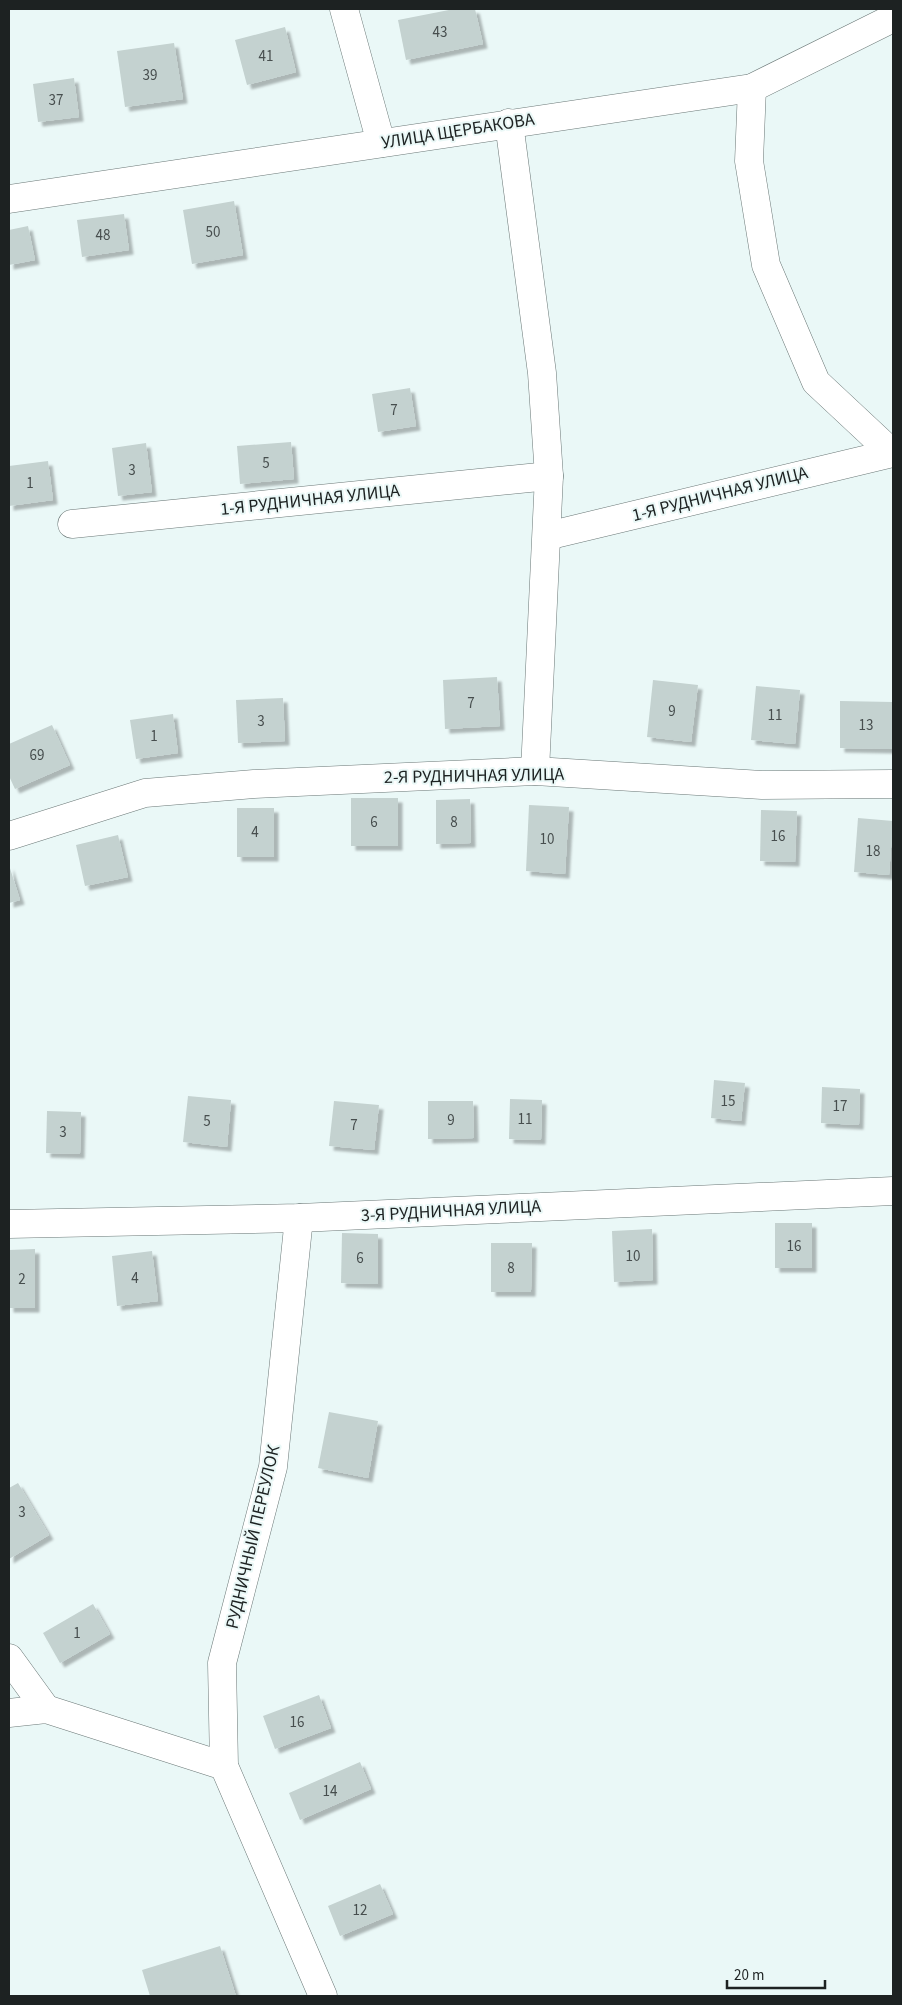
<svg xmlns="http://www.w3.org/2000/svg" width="902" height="2005" font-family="'Source Sans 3',sans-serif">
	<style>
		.building { fill: #c4d2d0; filter: url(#shadow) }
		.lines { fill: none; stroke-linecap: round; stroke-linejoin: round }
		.minor-casing { stroke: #6b7877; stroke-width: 29 }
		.minor { stroke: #fff; stroke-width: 28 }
		.labels { text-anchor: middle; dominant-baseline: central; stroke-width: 4; stroke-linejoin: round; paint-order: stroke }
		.number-label { font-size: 15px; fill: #474e4e }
		.street-label { font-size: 18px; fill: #1d2222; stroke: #eaf8f7 }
	</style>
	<defs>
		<filter id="shadow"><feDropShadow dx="4.5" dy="4.5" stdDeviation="1" flood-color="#0004"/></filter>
	</defs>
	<rect width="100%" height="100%" fill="#eaf8f7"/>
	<g class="building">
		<path d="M454,9H475L483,44L406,60L398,20Z"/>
		<path d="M285,27L296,72L247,85L235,40Z"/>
		<path d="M174,43L183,99L125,107L117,51Z"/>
		<path d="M74,78L79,117L38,122L33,84Z"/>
		<path d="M234,201L243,255L192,264L183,210Z"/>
		<path d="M124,214L129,250L82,257L77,220Z"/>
		<path d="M28,226L35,260L9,265V230Z"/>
		<path d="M410,388L416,426L378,432L372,394Z"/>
		<path d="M291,442L294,479L240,484L237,446Z"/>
		<path d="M146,443L152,492L118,496L112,448Z"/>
		<path d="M48,461L53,500L9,506V466Z"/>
		<path d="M497,677L500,726L445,729L443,680Z"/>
		<path d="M653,680L698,685L691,742L647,737Z"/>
		<path d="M756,686L800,690L795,744L751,740Z"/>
		<path d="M283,698L285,741L238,743L236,700Z"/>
		<path d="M840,701L893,702V749L840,748Z"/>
		<path d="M173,714L178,753L136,759L130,720Z"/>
		<path d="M52,725L70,765L15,789L9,776V744Z"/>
		<rect x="351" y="798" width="47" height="48"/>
		<path d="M470,799L471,843L436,844V800Z"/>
		<path d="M529,805L569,807L565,874L526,871Z"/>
		<rect x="237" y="808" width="37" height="49"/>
		<path d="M761,810L797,811L795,862L760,861Z"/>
		<path d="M858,818L893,821L889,875L854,872Z"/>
		<path d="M118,835L128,877L85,886L76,845Z"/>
		<path d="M9,865L20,900L9,903Z"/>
		<path d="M714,1080L745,1083L741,1121L711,1118Z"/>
		<path d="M822,1087L860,1089L859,1125L821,1123Z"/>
		<path d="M188,1096L231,1100L227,1147L183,1142Z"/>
		<path d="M510,1099L542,1100L541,1140L509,1139Z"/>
		<path d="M334,1101L379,1105L374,1150L329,1146Z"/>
		<path d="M428,1101H473L474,1138L428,1139Z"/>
		<path d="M47,1111L81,1112L80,1154L46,1153Z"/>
		<rect x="775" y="1223" width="37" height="45"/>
		<path d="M652,1229L653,1280L614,1282L612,1231Z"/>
		<path d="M342,1233L378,1234V1284L341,1283Z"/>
		<path d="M491,1243H532L531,1292H491Z"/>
		<path d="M35,1249V1308H9V1250Z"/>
		<path d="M152,1251L158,1301L117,1306L112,1256Z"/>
		<path d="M329,1412L378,1421L368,1478L318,1468Z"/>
		<path d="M18,1483L49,1535L9,1559V1488Z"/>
		<path d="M93,1604L110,1634L60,1663L43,1633Z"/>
		<path d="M319,1695L331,1728L275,1749L263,1716Z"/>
		<path d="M360,1762L371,1789L300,1820L289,1793Z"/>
		<path d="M380,1884L393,1914L340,1936L328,1906Z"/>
		<path d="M220,1946L236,1996H150L142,1970Z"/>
	</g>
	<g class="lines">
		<defs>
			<g id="minor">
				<path d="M344,9L381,143"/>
				<path d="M752,88L749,161L766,265L816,382L892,453"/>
				<path d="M509,123L542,373L549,476L535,771"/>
				<path d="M9,199L752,88L893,18"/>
				<path d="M72,524L549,476"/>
				<path d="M547,536L893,453"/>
				<path d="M9,836L145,793L254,784L535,771L762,785L893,784"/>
				<path d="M299,1218L273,1467L222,1663L224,1766L323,1996"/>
				<path d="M9,1224L299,1218L893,1191"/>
				<path d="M9,1658L46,1709"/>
				<path d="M9,1713L46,1709L224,1766"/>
			</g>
		</defs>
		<use href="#minor" class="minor-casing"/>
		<use href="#minor" class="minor"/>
	</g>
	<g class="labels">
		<g class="number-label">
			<text x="440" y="32">43</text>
			<text x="266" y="56">41</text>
			<text x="150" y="75">39</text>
			<text x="56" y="100">37</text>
			<text x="213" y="232">50</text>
			<text x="103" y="235">48</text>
			<text x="394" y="410">7</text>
			<text x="266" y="463">5</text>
			<text x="132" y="470">3</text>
			<text x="30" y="483">1</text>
			<text x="471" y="703">7</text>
			<text x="672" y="711">9</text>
			<text x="775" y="715">11</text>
			<text x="261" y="721">3</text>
			<text x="866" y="725">13</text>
			<text x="154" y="736">1</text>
			<text x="37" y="755">69</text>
			<text x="374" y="822">6</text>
			<text x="454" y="822">8</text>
			<text x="255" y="832">4</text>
			<text x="778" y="836">16</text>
			<text x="547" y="839">10</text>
			<text x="873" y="851">18</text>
			<text x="728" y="1101">15</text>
			<text x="840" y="1106">17</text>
			<text x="525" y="1119">11</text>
			<text x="451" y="1120">9</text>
			<text x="207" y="1121">5</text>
			<text x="354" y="1125">7</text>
			<text x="63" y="1132">3</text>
			<text x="794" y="1246">16</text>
			<text x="633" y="1256">10</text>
			<text x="360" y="1258">6</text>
			<text x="511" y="1268">8</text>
			<text x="135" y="1278">4</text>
			<text x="22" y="1279">2</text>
			<text x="22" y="1512">3</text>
			<text x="77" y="1633">1</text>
			<text x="297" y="1722">16</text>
			<text x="330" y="1791">14</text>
			<text x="360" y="1910">12</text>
		</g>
		<g class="street-label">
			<text transform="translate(458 131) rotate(-9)">УЛИЦА ЩЕРБАКОВА</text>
			<text transform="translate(720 494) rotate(-14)">1-Я РУДНИЧНАЯ УЛИЦА</text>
			<text transform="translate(310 500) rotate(-6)">1-Я РУДНИЧНАЯ УЛИЦА</text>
			<text transform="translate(474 776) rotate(-1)">2-Я РУДНИЧНАЯ УЛИЦА</text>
			<text transform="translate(451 1211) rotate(-3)">3-Я РУДНИЧНАЯ УЛИЦА</text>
			<text transform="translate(253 1537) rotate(-77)">РУДНИЧНЫЙ ПЕРЕУЛОК</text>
		</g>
	</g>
	<rect width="902" height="2005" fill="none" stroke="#1d2222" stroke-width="20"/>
	<path d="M727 1980v8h98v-8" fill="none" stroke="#1d2222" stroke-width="2.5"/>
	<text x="734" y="1980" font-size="15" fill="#1d2222" stroke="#eaf8f7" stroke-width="4" paint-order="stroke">20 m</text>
</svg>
